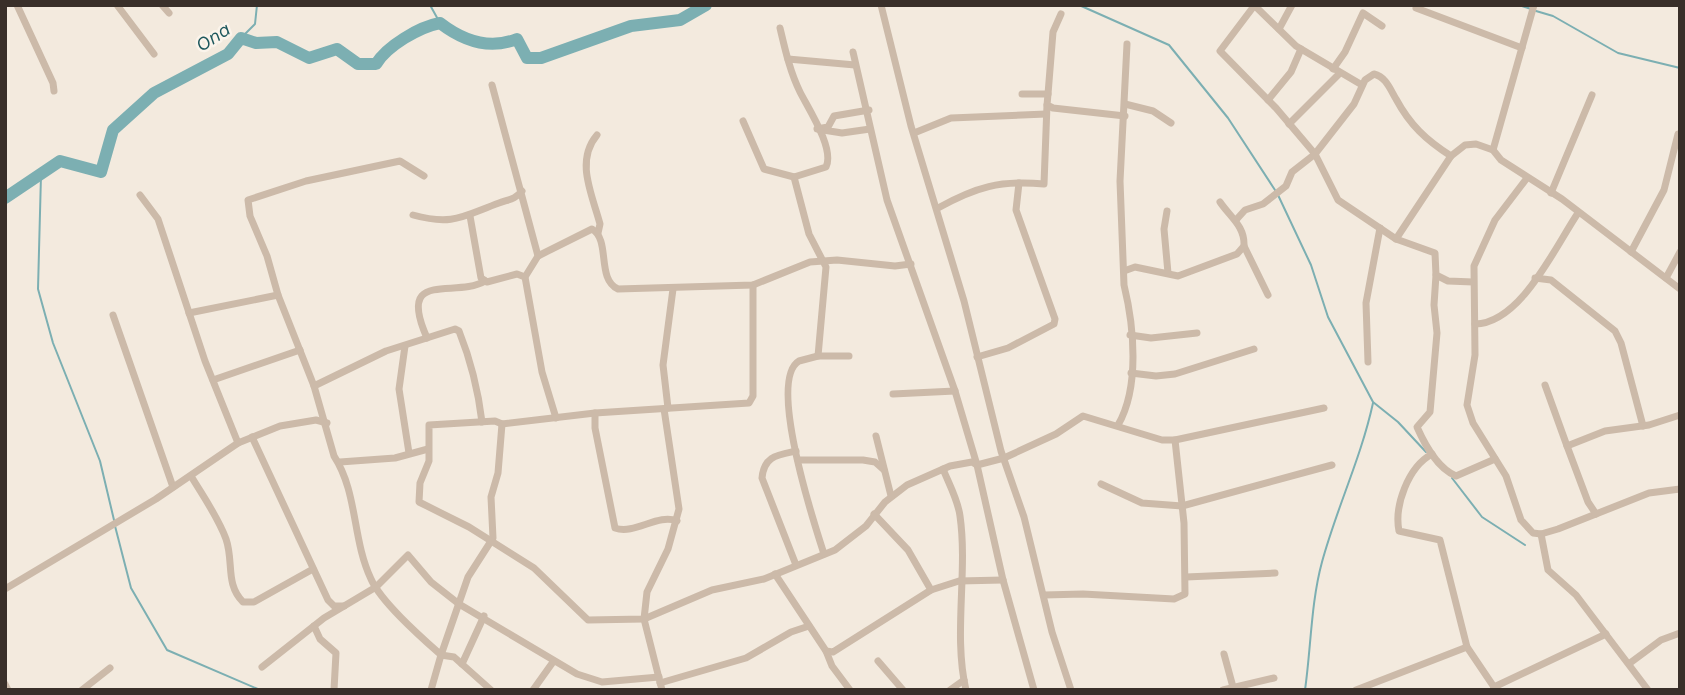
<svg xmlns="http://www.w3.org/2000/svg" width="1685" height="695" font-family="'Work Sans',sans-serif">
	<style>
		.lines { fill: none; stroke-linecap: round; stroke-linejoin: round }
		.stream { stroke: #7cafb2; stroke-width: 2 }
		.river { stroke: #7cafb2; stroke-width: 12 }
		.minor { stroke: #ccbaa9; stroke-width: 7 }
		.labels { text-anchor: middle; dominant-baseline: central; stroke-width: 5; stroke-linejoin: round; paint-order: stroke }
		.water-label { font-size: 19px; font-style: italic; fill: #1d575c; stroke: #fbf4eb }
	</style>
	<rect width="100%" height="100%" fill="#f3eade"/>
	<g class="lines">
		<g class="stream">
			<path d="M430,5L440,23"/>
			<path d="M1079,5L1169,45L1228,118L1275,190"/>
			<path d="M1519,5L1531,9"/>
			<path d="M1536,11L1553,16L1618,53L1680,68"/>
			<path d="M241,38L255,24L257,5"/>
			<path d="M41,175L38,289L53,343L100,461L114,520"/>
			<path d="M1278,195L1311,265L1328,317L1373,402L1398,422L1426,452"/>
			<path d="M1452,478L1482,517L1525,545"/>
			<path d="M115,526L131,588L167,650L260,690"/>
			<path d="M1305,690C1311,648 1311,602 1322,562C1337,507 1361,458 1373,403"/>
		</g>
		<path class="river" d="M5,198L60,161L101,172L113,130L154,93L228,54L241,38L256,43L277,42L309,58L337,49L358,64H376C387,46 419,27 440,23C462,40 489,50 517,39L527,58H541L631,26L680,20L706,5"/>
		<g class="minor">
			<path d="M17,5L53,83L54,91"/>
			<path d="M117,5L154,54"/>
			<path d="M162,5L169,13"/>
			<path d="M881,5L911,126L964,301L1001,451L1024,517L1052,632L1071,690"/>
			<path d="M1254,5L1296,46L1362,85"/>
			<path d="M1254,6L1220,51L1276,108L1315,154L1338,200L1396,239L1435,253L1436,275L1448,281L1473,282"/>
			<path d="M1416,8L1522,48"/>
			<path d="M1279,29L1292,5"/>
			<path d="M853,52L887,200L955,391L977,465L1003,580L1034,690"/>
			<path d="M788,59L855,65"/>
			<path d="M1333,69L1345,52L1363,13L1382,26"/>
			<path d="M492,85L538,256"/>
			<path d="M1022,94H1048L1047,105L1053,108L1125,116"/>
			<path d="M1048,94L1053,32L1061,14"/>
			<path d="M1268,100L1291,72L1301,49"/>
			<path d="M1125,104L1153,111L1171,123"/>
			<path d="M869,110L834,116L828,127L817,129L842,133L870,129"/>
			<path d="M743,121L764,169L794,177L826,167C835,149 808,108 800,92C790,72 785,49 780,28"/>
			<path d="M1289,124L1339,74"/>
			<path d="M914,133L951,118L1046,114"/>
			<path d="M597,135C575,161 592,194 600,224L598,233"/>
			<path d="M1493,150L1534,5"/>
			<path d="M424,176L400,161L306,181L248,200L250,216L267,256L278,295L314,386L334,456C358,493 352,539 371,579C381,602 422,638 441,655L468,577L493,538L491,497L498,473L502,424"/>
			<path d="M794,177L809,234L826,267L818,356"/>
			<path d="M1527,178L1495,220L1474,266L1475,355L1467,405L1473,423L1506,476L1521,520L1533,533L1541,534L1558,529L1649,493L1680,489"/>
			<path d="M1551,193L1592,95"/>
			<path d="M140,195L158,219L205,361L238,443"/>
			<path d="M938,208C976,187 1000,180 1044,184L1047,105"/>
			<path d="M1167,211L1164,229L1168,273"/>
			<path d="M413,215C453,226 463,216 499,203C510,199 514,200 522,191"/>
			<path d="M470,216L481,278L487,282L517,274L525,277"/>
			<path d="M1236,220L1245,210L1263,204L1286,186L1292,172L1315,154L1354,104L1365,80L1374,74C1386,77 1390,89 1396,99C1410,125 1426,140 1451,156"/>
			<path d="M1396,239L1451,156L1465,145L1476,144L1493,150L1501,160L1562,199L1680,289"/>
			<path d="M1244,246L1268,295"/>
			<path d="M1631,252L1664,190L1678,134"/>
			<path d="M1124,271L1135,267L1178,276L1237,254L1244,246C1245,226 1230,217 1220,202"/>
			<path d="M1436,275L1434,305L1437,333L1430,412L1417,427C1425,445 1437,468 1456,476L1495,459"/>
			<path d="M1535,278L1551,280L1615,331L1621,343L1643,426"/>
			<path d="M1666,278L1680,252"/>
			<path d="M753,285V396L749,403L595,413L502,424L495,421L429,425V461L420,483L419,502L469,527L534,568L588,620L644,619L712,590L764,579L835,550L866,526L885,502L907,485L950,466L972,462L977,465L1004,458L1056,434L1083,416L1162,440H1175L1324,408"/>
			<path d="M189,313L278,295"/>
			<path d="M113,315L173,487"/>
			<path d="M1475,324C1521,323 1555,247 1578,213"/>
			<path d="M1130,335L1151,338L1197,333"/>
			<path d="M427,338C396,268 455,299 485,281"/>
			<path d="M405,346L399,389L409,453"/>
			<path d="M977,357L1008,348L1054,324L1055,319L1016,210L1019,183"/>
			<path d="M1368,362L1366,303L1380,228"/>
			<path d="M1131,373L1156,376L1175,374L1254,349"/>
			<path d="M213,380L300,350"/>
			<path d="M1545,385L1567,446L1605,431L1649,425L1680,415"/>
			<path d="M314,386L386,351L455,329L459,331C471,361 478,389 482,422"/>
			<path d="M893,394L955,391"/>
			<path d="M668,408L663,365L673,289"/>
			<path d="M595,413V428L615,528C635,535 658,513 677,521"/>
			<path d="M556,418L542,372L525,277L538,256L592,229C611,240 596,279 618,289L753,285L810,262L837,260L895,266L911,264"/>
			<path d="M1118,425C1140,387 1134,326 1124,285L1120,181L1127,44"/>
			<path d="M876,436L891,496"/>
			<path d="M252,437L328,600L334,606H344"/>
			<path d="M1567,446L1588,502L1596,514"/>
			<path d="M796,451C777,455 764,456 762,478L796,565"/>
			<path d="M1432,454C1408,467 1394,506 1399,531L1440,540L1467,647L1496,690"/>
			<path d="M798,460H863L875,462L884,470"/>
			<path d="M340,462L395,458L428,449"/>
			<path d="M943,469C949,484 958,500 960,516C968,572 953,635 966,690"/>
			<path d="M191,476C203,496 218,517 226,539C234,562 225,584 243,602H254L313,569"/>
			<path d="M1101,484L1142,503L1182,506L1332,465"/>
			<path d="M874,514L908,550L931,590"/>
			<path d="M1541,534L1548,570L1576,595L1648,690"/>
			<path d="M824,554C814,523 767,380 799,361L818,356H849"/>
			<path d="M775,574L826,651L833,652L931,590L959,581L1003,580"/>
			<path d="M1186,577L1275,573"/>
			<path d="M5,589L156,499L238,443L280,426L316,420L327,423"/>
			<path d="M1044,595L1083,594L1174,599L1185,594L1184,523L1175,440"/>
			<path d="M314,626L320,639L336,653L334,690"/>
			<path d="M826,651L832,666L850,690"/>
			<path d="M1224,654L1233,687"/>
			<path d="M878,661L903,690"/>
			<path d="M1630,663L1661,640L1680,633"/>
			<path d="M462,664L484,616"/>
			<path d="M262,667L324,618L376,587L408,555L431,582L459,604L577,674L602,682L659,677"/>
			<path d="M660,683L746,658L791,632L809,626"/>
			<path d="M5,684L8,690"/>
			<path d="M1494,687L1606,634"/>
			<path d="M82,690L110,668"/>
			<path d="M431,690L441,655L454,657L491,690"/>
			<path d="M533,690L553,662"/>
			<path d="M662,690L644,619L647,592L668,549L679,509L664,409"/>
			<path d="M950,690L964,680"/>
			<path d="M1223,690L1274,678"/>
			<path d="M1356,690L1467,647"/>
		</g>
	</g>
	<g class="labels">
		<g class="water-label">
			<text transform="translate(213 37) rotate(-33)">Ona</text>
		</g>
	</g>
	<rect width="1685" height="695" fill="none" stroke="#392f29" stroke-width="14"/>
</svg>
